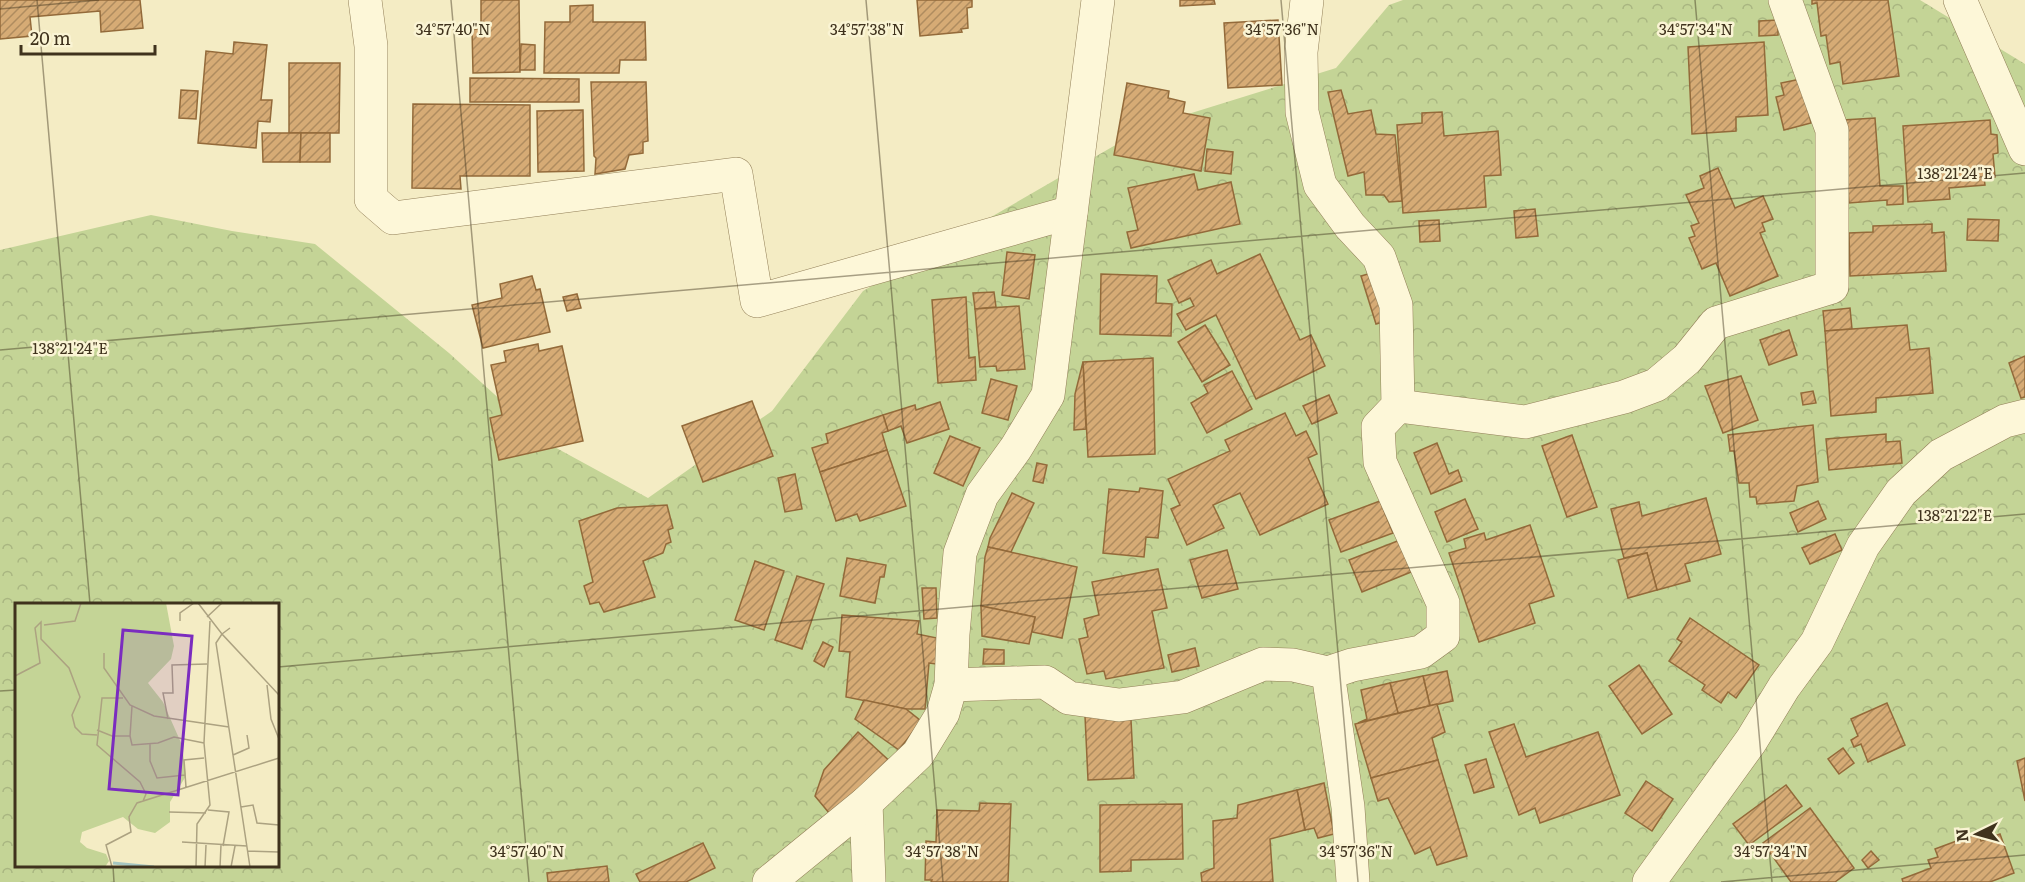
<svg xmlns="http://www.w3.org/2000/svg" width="2025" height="882" font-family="Literata,serif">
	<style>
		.forest { fill: url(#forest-crowns); fill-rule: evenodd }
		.building { fill: url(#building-hatch); stroke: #936a3a; stroke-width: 1.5 }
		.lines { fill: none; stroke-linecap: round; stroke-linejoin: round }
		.minor-casing { stroke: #917e57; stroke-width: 34 }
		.minor { stroke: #fdf7d8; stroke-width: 33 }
		.ticks { fill: none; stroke: #3f321d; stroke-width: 1.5; stroke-opacity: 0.45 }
		.inset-river { fill: none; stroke: #a6c6c1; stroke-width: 3 }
		.inset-road { fill: none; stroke: #aca281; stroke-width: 1.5 }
		.view { fill: #7b2cbf; fill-opacity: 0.15; stroke: #7b2cbf; stroke-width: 3 }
		.inset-edge { fill: none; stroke: #3f321d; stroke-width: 3 }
		.ticks-label { font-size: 15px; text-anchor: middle; fill: #3f321d; stroke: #faf4d4; stroke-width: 5; stroke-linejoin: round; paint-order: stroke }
	</style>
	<defs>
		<pattern id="forest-crowns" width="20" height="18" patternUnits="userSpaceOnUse" patternTransform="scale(1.5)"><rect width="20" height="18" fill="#c4d496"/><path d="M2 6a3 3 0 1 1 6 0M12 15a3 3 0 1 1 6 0" fill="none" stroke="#a9b681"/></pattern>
		<pattern id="building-hatch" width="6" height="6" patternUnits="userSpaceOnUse" patternTransform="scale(1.5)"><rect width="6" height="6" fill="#d6ab75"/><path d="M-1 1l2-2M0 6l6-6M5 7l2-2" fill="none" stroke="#af8c5f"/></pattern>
	</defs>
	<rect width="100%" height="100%" fill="#f4ecc4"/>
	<path class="forest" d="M1403,0H1920L2025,64V882H0V250L151,215L232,231L315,244L449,353L549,444L648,498L772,411L863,291L1119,143L1185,115L1336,68L1389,5ZM16,604H278V866H16Z"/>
	<g class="building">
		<path d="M0,0H140L143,28L101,32L100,11L30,17L32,36L0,39Z"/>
		<path d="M481,0H519L520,72L473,73L472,29H481Z"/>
		<path d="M917,0H972V7L967,8L968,28L961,29L962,32L920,36Z"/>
		<path d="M1180,0H1214L1215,4L1180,6Z"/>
		<path d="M1812,0H1888L1899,76L1843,84L1840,62L1830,64L1826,35L1821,36L1817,3L1812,4Z"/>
		<path d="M593,5V22H645L646,60H620L619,73H544L545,22H570V6Z"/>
		<path d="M1278,20L1282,85L1228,88L1224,23Z"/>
		<path d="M1778,20V35L1759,36V21Z"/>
		<path d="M234,42L267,45L261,100H272L270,122L258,121L256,148L198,143L206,51L233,54Z"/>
		<path d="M1764,42L1768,115L1736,117V131L1692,134L1688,47Z"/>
		<path d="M521,44L535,45V70H520Z"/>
		<path d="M289,63H340L339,133H289Z"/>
		<path d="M470,78L579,79V102H470Z"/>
		<path d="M1801,79L1811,123L1784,130L1776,97L1784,95L1781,83Z"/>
		<path d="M591,82H646L648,141L643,142V153L629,155L625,169L595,174L596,158L594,156Z"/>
		<path d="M1127,83L1169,91L1168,98L1185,102L1183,113L1210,118L1201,171L1114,155Z"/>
		<path d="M181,90L198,91L196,119L179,118Z"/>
		<path d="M1341,90L1348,114L1371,110L1376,134L1395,135L1402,201L1389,202L1384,195H1366L1364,172L1348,176L1328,92Z"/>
		<path d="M413,104L530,105V176H460L461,189L412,188Z"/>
		<path d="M583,110L584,171L538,172L537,111Z"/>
		<path d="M1442,112L1444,136L1498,131L1501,175L1484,176L1486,207L1403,213L1397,125L1422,123V113Z"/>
		<path d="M1875,118L1880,186H1903V204L1887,205V200L1849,203L1843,120Z"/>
		<path d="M1990,120L1991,134L1997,135L1998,153L1993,154L1995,177H1984L1985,185L1949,188L1950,199L1908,202L1903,126Z"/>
		<path d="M262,133H301L300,162H263Z"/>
		<path d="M301,133H330V162H300Z"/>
		<path d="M1207,149L1233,152L1231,174L1205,171Z"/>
		<path d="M1718,168L1735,208L1763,196L1773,219L1762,223L1765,231L1760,233L1778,276L1730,296L1716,263L1702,269L1689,238L1695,236L1691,226L1699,223L1686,195L1704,188L1700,176Z"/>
		<path d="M1194,174L1198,190L1231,182L1240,224L1131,248L1127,232L1138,230L1128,188Z"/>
		<path d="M1535,209L1538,236L1516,238L1514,211Z"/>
		<path d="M1968,219L1999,220L1998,241L1967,240Z"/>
		<path d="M1439,220L1440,241L1420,242L1419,221Z"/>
		<path d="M1932,224V233L1944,232L1946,271L1850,276L1849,233L1873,232V226Z"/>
		<path d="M1007,252L1035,255L1029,299L1002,295Z"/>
		<path d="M1260,254L1300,340L1311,335L1325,366L1256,399L1216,315L1186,330L1177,314L1194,306L1190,298L1179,303L1168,280L1211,260L1217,274Z"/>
		<path d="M1375,272L1390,320L1376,324L1361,276Z"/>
		<path d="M1101,274L1157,276L1156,303L1172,304L1171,336L1100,334Z"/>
		<path d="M532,276L536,290L540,289L550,332L483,348L472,305L502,298L500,284Z"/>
		<path d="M994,292L996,307L975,309L973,293Z"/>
		<path d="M577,294L581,308L567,311L563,297Z"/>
		<path d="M966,297L969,358L975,357L976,380L938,383L932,300Z"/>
		<path d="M1019,306L1025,369L997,371L996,366L980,367L975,309Z"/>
		<path d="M1850,308L1852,329L1825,331L1823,311Z"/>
		<path d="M1205,325L1230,365L1202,382L1178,342Z"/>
		<path d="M1907,325L1910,350L1929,348L1933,393L1876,398V412L1831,416L1825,331Z"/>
		<path d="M1789,330L1797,355L1769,365L1760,340Z"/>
		<path d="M538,344L539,351L562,346L583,441L499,460L490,418L502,415L491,365L506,362L504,351Z"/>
		<path d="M2025,356V397L2021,398L2009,363Z"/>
		<path d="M1153,358L1155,454L1088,457L1083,362Z"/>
		<path d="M1083,362L1086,429L1074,430L1075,394Z"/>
		<path d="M1232,371L1252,409L1207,433L1191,403L1208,393L1204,385Z"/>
		<path d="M1741,376L1758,420L1723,433L1705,386Z"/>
		<path d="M991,379L1017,386L1008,420L982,413Z"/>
		<path d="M1813,391L1816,403L1803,405L1801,393Z"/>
		<path d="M1329,395L1337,413L1312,424L1303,406Z"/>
		<path d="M752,401L773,456L703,482L682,426Z"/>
		<path d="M940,402L949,429L907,443L901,426L888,431L883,415L915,405L916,410Z"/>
		<path d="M1285,413L1296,436L1306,431L1317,454L1308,458L1328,504L1260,535L1240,493L1213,505L1224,528L1187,545L1171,509L1180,505L1168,479L1230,451L1225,440Z"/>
		<path d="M883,415L888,431L882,433L887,450L820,472L812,448L828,443L826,434Z"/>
		<path d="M1813,425L1818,482L1797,486L1794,501L1757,504L1756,497H1750L1749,483H1739L1734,451H1730L1728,435Z"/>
		<path d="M1886,434V442L1900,441L1902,463L1829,470L1826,439Z"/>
		<path d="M1572,435L1597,507L1567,517L1542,446Z"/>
		<path d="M950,436L980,448L963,486L934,473Z"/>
		<path d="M1437,443L1449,474L1458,470L1462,481L1431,494L1414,453Z"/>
		<path d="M887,450L906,506L860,521L857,514L836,521L820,472Z"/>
		<path d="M1037,463L1047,465L1043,483L1033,481Z"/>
		<path d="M795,474L802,509L785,512L778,478Z"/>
		<path d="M1140,488L1163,491L1158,538L1146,537L1144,557L1103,553L1109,489L1139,492Z"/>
		<path d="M1012,493L1034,503L1011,552L988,547L990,538Z"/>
		<path d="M1706,498L1721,554L1685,564L1690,581L1657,590L1647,553L1624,558L1611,509L1639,502L1642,516Z"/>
		<path d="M1465,499L1478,529L1447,542L1435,512Z"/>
		<path d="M1380,501L1393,533L1341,552L1329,520Z"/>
		<path d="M1818,501L1826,519L1798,532L1790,513Z"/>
		<path d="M667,505L673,528L668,530L671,542L666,544L663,553L643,561L655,597L604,612L599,602L590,604L584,586L593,582L579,521L617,508Z"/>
		<path d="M1530,525L1554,596L1529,604L1535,623L1479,642L1449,553L1466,548L1464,539L1484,533L1486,540Z"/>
		<path d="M1835,534L1842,550L1810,564L1802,548Z"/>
		<path d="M1400,540L1411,572L1362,592L1349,560Z"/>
		<path d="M988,547L1077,567L1062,638L1032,632L1035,617L981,606L985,557Z"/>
		<path d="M1227,550L1238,589L1202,598L1190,560Z"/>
		<path d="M1647,553L1657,590L1628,598L1618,560Z"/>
		<path d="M847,558L886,565L884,577H880L875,603L840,596Z"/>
		<path d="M755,561L784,571L764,630L735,620Z"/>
		<path d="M1158,569L1167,608L1152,611L1164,668L1106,679L1104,671L1087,674L1079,639L1088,637L1084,619L1099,615L1092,582Z"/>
		<path d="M797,576L824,584L802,649L775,640Z"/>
		<path d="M922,588H936L937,618L924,619Z"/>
		<path d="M981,606L1035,617L1029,644L982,636Z"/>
		<path d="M842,615L919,621L917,634L937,638L936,664L929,663L925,709H906L846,697L850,652L839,651Z"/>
		<path d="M1690,618L1759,665L1736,698L1728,692L1721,703L1702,690L1705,685L1669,661L1682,642L1677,639Z"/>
		<path d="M823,642L833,647L824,667L814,661Z"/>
		<path d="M1195,648L1199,666L1172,672L1168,655Z"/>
		<path d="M984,649L1004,650V664H983Z"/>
		<path d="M1639,665L1672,714L1642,734L1609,686Z"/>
		<path d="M1447,671L1453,701L1430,706L1423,676Z"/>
		<path d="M1423,676L1430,706L1398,713L1390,683Z"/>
		<path d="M1390,683L1398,713L1358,723L1367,719L1361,690Z"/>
		<path d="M864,700L906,709L921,721L899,750L855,719Z"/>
		<path d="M1887,703L1905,745L1868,762L1861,744L1854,747L1851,740L1858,736L1851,719Z"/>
		<path d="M1437,704L1445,732L1432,738L1438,760L1371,778L1355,724Z"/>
		<path d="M1085,716L1131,720L1134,778L1088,780Z"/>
		<path d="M1514,724L1526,757L1598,732L1620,795L1540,823L1535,808L1519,815L1489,732Z"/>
		<path d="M858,732L895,766L834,819L815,796L824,770Z"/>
		<path d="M1843,748L1854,763L1839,774L1828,759Z"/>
		<path d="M2025,758V801L2017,761Z"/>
		<path d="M1486,759L1494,787L1474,793L1465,765Z"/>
		<path d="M1438,760L1467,856L1437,865L1430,847L1415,854L1388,798L1378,801L1371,778Z"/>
		<path d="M1646,781L1673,799L1652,831L1625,813Z"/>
		<path d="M1324,783L1334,834L1318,838L1314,828L1305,830L1297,790Z"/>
		<path d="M1786,785L1802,806L1749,845L1733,824Z"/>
		<path d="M1297,790L1305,830L1270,839L1273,882H1202L1201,873L1214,868L1213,821L1237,818L1238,805Z"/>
		<path d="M980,803L1011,804L1008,882H931L932,880H925L926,841L936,842L937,810L979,811Z"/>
		<path d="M1182,804L1183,859L1131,860V871L1100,872V805Z"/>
		<path d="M1810,808L1854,868L1835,882H1791L1763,843Z"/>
		<path d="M1978,833L1981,841L2000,834L2014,873L1990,882H1903L1902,879L1931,868L1928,860L1938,857L1935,849Z"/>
		<path d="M703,843L715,868L686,882H640L636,874Z"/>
		<path d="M1871,851L1879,860L1868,868L1862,860Z"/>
		<path d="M607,866L609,882H548L547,873Z"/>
	</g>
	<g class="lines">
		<defs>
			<g id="minor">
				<path d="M365,0L371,46V199L393,218L736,174L757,301L1071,212"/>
				<path d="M1307,0L1301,52L1302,112L1320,185L1350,226L1379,257L1396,305L1398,406L1378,427L1380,462L1443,603V636L1421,652L1352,665L1328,673"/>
				<path d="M1960,0L2025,149"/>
				<path d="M1398,406L1525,422L1624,397L1656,385L1687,359L1716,323L1832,287V130L1785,0"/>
				<path d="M951,685L1045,682L1069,698L1119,705L1183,697L1263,664L1293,665L1328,673L1348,807L1353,882"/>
				<path d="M866,803L869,882"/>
				<path d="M769,882L866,803L918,754L943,713L951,685L953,634L960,553L982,495L1016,448L1048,395L1098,0"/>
				<path d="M1649,882L1751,741L1784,687L1817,642L1863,546L1901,492L1941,455L2005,421L2025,416"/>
			</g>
		</defs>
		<use href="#minor" class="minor-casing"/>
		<use href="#minor" class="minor"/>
	</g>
	<path class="ticks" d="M37,0L90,604M451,0L529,882M866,0L943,882M1281,0L1358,882M1695,0L1772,882M0,9L99,0M0,350L2025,173M278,667L2025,514M0,691L16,690M113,866L114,882M1721,882L2025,855"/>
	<g transform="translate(15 603)">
		<rect width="264" height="264" fill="#f4ecc4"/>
		<path d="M0,0H151L159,43L156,56L133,80L148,99L167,142L171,173L155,199V219L140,230L123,226L108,214L67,229L65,239L72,245L91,251L94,258L90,264H0Z" fill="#c4d496"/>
		<path class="inset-river" d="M98,260L139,264"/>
		<path class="inset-road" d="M183,0L207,31L201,40L235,264M192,14L207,0M165,18V10L179,0M29,22L60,18L66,0M215,25L207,31L264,92M89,50V65L115,102L139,113L214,124M0,73L25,60L20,25L26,19V36L54,65L65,94L57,112L60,124L67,131L82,132M252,82L256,116L264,136M108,95H87L82,142L125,179L131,191L128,198M153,116L148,90H158L157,62L192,61M82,127L97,133H115L117,103M115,133L117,142L143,140L159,134L189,140M135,140V158L142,175L170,172M218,152L234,145L232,132M171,184L169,157L189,155M226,204L238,202L242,220L264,222M193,207L214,209L208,243M154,209L191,210M167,239L232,243M233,248L264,249M97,264L91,242L116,229L114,214L122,200L264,155M181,264L182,221L195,202L189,140L195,18M190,264L191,242M205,264L206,242M216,264L220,243"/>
		<path class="view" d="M108,27L177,33L163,192L94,186Z"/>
		<rect width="264" height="264" class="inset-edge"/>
	</g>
	<g class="ticks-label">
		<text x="453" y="35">34°57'40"N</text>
		<text x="867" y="35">34°57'38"N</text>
		<text x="1282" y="35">34°57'36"N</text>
		<text x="1696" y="35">34°57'34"N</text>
		<text x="1955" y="179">138°21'24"E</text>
		<text x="70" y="354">138°21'24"E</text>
		<text x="1955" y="521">138°21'22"E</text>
		<text x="527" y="857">34°57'40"N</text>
		<text x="942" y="857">34°57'38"N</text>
		<text x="1356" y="857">34°57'36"N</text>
		<text x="1771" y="857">34°57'34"N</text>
	</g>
	<g transform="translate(1977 834) rotate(265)" stroke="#faf4d4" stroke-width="4.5" paint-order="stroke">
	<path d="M0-4.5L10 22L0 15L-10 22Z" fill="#3f321d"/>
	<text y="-9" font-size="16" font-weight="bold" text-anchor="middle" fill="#3f321d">N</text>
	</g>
	<path d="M21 45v9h134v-9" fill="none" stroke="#3f321d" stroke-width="3"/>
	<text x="30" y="45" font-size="18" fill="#3f321d" stroke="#faf4d4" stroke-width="4.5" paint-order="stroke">20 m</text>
</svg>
